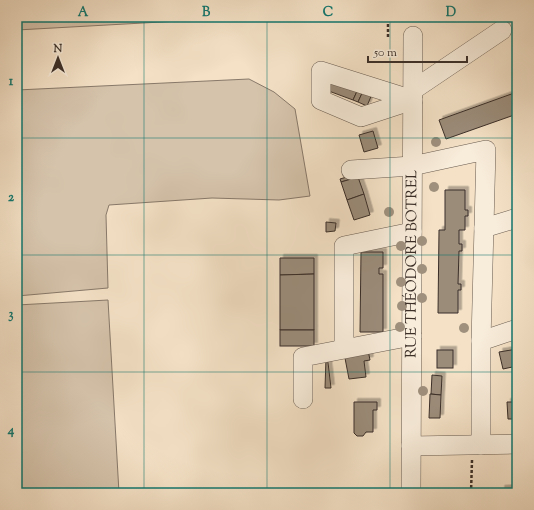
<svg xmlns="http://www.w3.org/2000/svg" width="534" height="510" font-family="'Sorts Mill Goudy',serif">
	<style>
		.green { fill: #d5c3ab; stroke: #88796a }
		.building { fill: #9b8c7a; stroke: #3b2f28; filter: url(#shadow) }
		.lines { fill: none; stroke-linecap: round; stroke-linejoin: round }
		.minor-casing { stroke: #695c50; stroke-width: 20 }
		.path { stroke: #3b2f28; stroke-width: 2.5; stroke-dasharray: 3 2; stroke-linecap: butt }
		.minor { stroke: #f8ecda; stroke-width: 19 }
		.tree { fill: #9f907d }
		.grid { fill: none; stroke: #0f766e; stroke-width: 1; stroke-opacity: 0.55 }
		.labels { text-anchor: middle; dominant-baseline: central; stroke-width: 3.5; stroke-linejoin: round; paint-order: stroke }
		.street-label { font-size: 15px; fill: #3b2f28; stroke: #f8ecda }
		.neatline { fill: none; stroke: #0f766e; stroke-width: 1.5 }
		.grid-label { font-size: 13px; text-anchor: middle; font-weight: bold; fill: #0f766e }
	</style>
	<defs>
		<filter id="shadow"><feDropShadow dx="3.5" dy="-3.5" stdDeviation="0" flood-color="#0004"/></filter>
	</defs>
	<rect width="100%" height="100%" fill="#f4e1c6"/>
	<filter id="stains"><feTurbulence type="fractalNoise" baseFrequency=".005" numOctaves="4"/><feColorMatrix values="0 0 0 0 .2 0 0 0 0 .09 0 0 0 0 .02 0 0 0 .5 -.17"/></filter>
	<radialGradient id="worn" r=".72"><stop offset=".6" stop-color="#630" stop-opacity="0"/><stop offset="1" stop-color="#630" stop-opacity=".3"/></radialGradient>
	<g class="green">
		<path d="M17,17H177L179,21L17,30Z"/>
		<path d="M249,79L274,92L295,109L310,196L279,200L212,198L109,205L106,215L108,288L17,296V90Z"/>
		<path d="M108,300L119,493H17V305Z"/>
	</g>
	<g class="building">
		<path d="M331,78L358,89L353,100L326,90Z"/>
		<path d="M358,89L363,91L358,102L353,100Z"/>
		<path d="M363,91L372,94L367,106L358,102Z"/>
		<path d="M517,92V114L446,139L439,120Z"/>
		<path d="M373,131L378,148L364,152L359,135Z"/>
		<path d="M357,174L358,177L341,182L340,179Z"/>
		<path d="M358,177L364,194L347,200L341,182Z"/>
		<path d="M445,190H465V210H468V216H465V230H459V244H462V251H459L458,284H461V290H458V313H438L439,230H445Z"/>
		<path d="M364,194L370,215L354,220L347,200Z"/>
		<path d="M326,222L336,223L335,231L326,232Z"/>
		<path d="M361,252H383V268H379V274H383V332H360Z"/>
		<path d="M280,258H314V274L280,275Z"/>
		<path d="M314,274V330H280V275Z"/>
		<rect x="280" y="330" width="34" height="16"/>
		<path d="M517,349V366L503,369L499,352Z"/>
		<path d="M368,350L370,360L364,361L366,377L349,379L344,353Z"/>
		<rect x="437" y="350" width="16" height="18"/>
		<path d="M327,354L331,388H325L326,358Z"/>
		<path d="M432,375L442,376L441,395L431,394Z"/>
		<path d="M430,394L441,395L440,418H429Z"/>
		<path d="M354,402H377V410H373V432H366L363,436H357L354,433Z"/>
		<path d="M507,402H517V419H508Z"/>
		<path d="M515,469H517V493H502L501,489L515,488Z"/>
	</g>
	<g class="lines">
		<defs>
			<g id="minor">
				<path d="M321,71L413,100L361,117L321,100Z"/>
				<path d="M413,90L502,30"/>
				<path d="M351,170L412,166L486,150L481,341"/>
				<path d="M484,228L517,218"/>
				<path d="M344,348V246L412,232"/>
				<path d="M303,399V357L412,336"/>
				<path d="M481,445V341L517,329"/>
				<path d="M411,446L517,444"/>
				<path id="s1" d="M411,493L413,36"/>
			</g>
		</defs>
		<use href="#minor" class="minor-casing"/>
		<g class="path">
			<path d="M388,37V17"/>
			<path d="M471,493L472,460"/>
		</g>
		<use href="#minor" class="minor"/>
	</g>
	<g class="tree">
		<circle cx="436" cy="142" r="5"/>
		<circle cx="434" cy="187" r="5"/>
		<circle cx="389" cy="212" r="5"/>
		<circle cx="422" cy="241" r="5"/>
		<circle cx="401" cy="246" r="5"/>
		<circle cx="422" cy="269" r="5"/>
		<circle cx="401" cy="282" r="5"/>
		<circle cx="422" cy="298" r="5"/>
		<circle cx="402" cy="306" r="5"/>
		<circle cx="400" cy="327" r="5"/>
		<circle cx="464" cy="328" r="5"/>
		<circle cx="423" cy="391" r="5"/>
	</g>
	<path class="grid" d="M144,17V493M267,17V493M390,17V493M17,138H517M17,255H517M17,372H517"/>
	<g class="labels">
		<g class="street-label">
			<text stroke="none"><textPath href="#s1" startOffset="229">RUE THÉODORE BOTREL</textPath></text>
		</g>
	</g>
	<rect width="534" height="510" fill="none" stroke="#f4e1c6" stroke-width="44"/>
	<g transform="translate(58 58)" stroke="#f8ecda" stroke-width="3" paint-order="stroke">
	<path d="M0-3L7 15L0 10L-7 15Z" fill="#3b2f28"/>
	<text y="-6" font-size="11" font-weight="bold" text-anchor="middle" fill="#3b2f28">N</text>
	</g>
	<path d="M368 56v6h99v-6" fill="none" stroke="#3b2f28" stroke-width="2"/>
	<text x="374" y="56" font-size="12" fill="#3b2f28" stroke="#f8ecda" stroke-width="3" paint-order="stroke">50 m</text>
	<rect x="22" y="22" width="490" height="466" class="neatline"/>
	<g class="grid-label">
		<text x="83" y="16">A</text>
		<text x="206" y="16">B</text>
		<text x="328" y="16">C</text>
		<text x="451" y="16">D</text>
		<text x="11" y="85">1</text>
		<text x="11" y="201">2</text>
		<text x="11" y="318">3</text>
		<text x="11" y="434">4</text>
	</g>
	<rect width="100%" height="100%" filter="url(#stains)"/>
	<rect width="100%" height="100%" fill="url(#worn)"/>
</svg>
